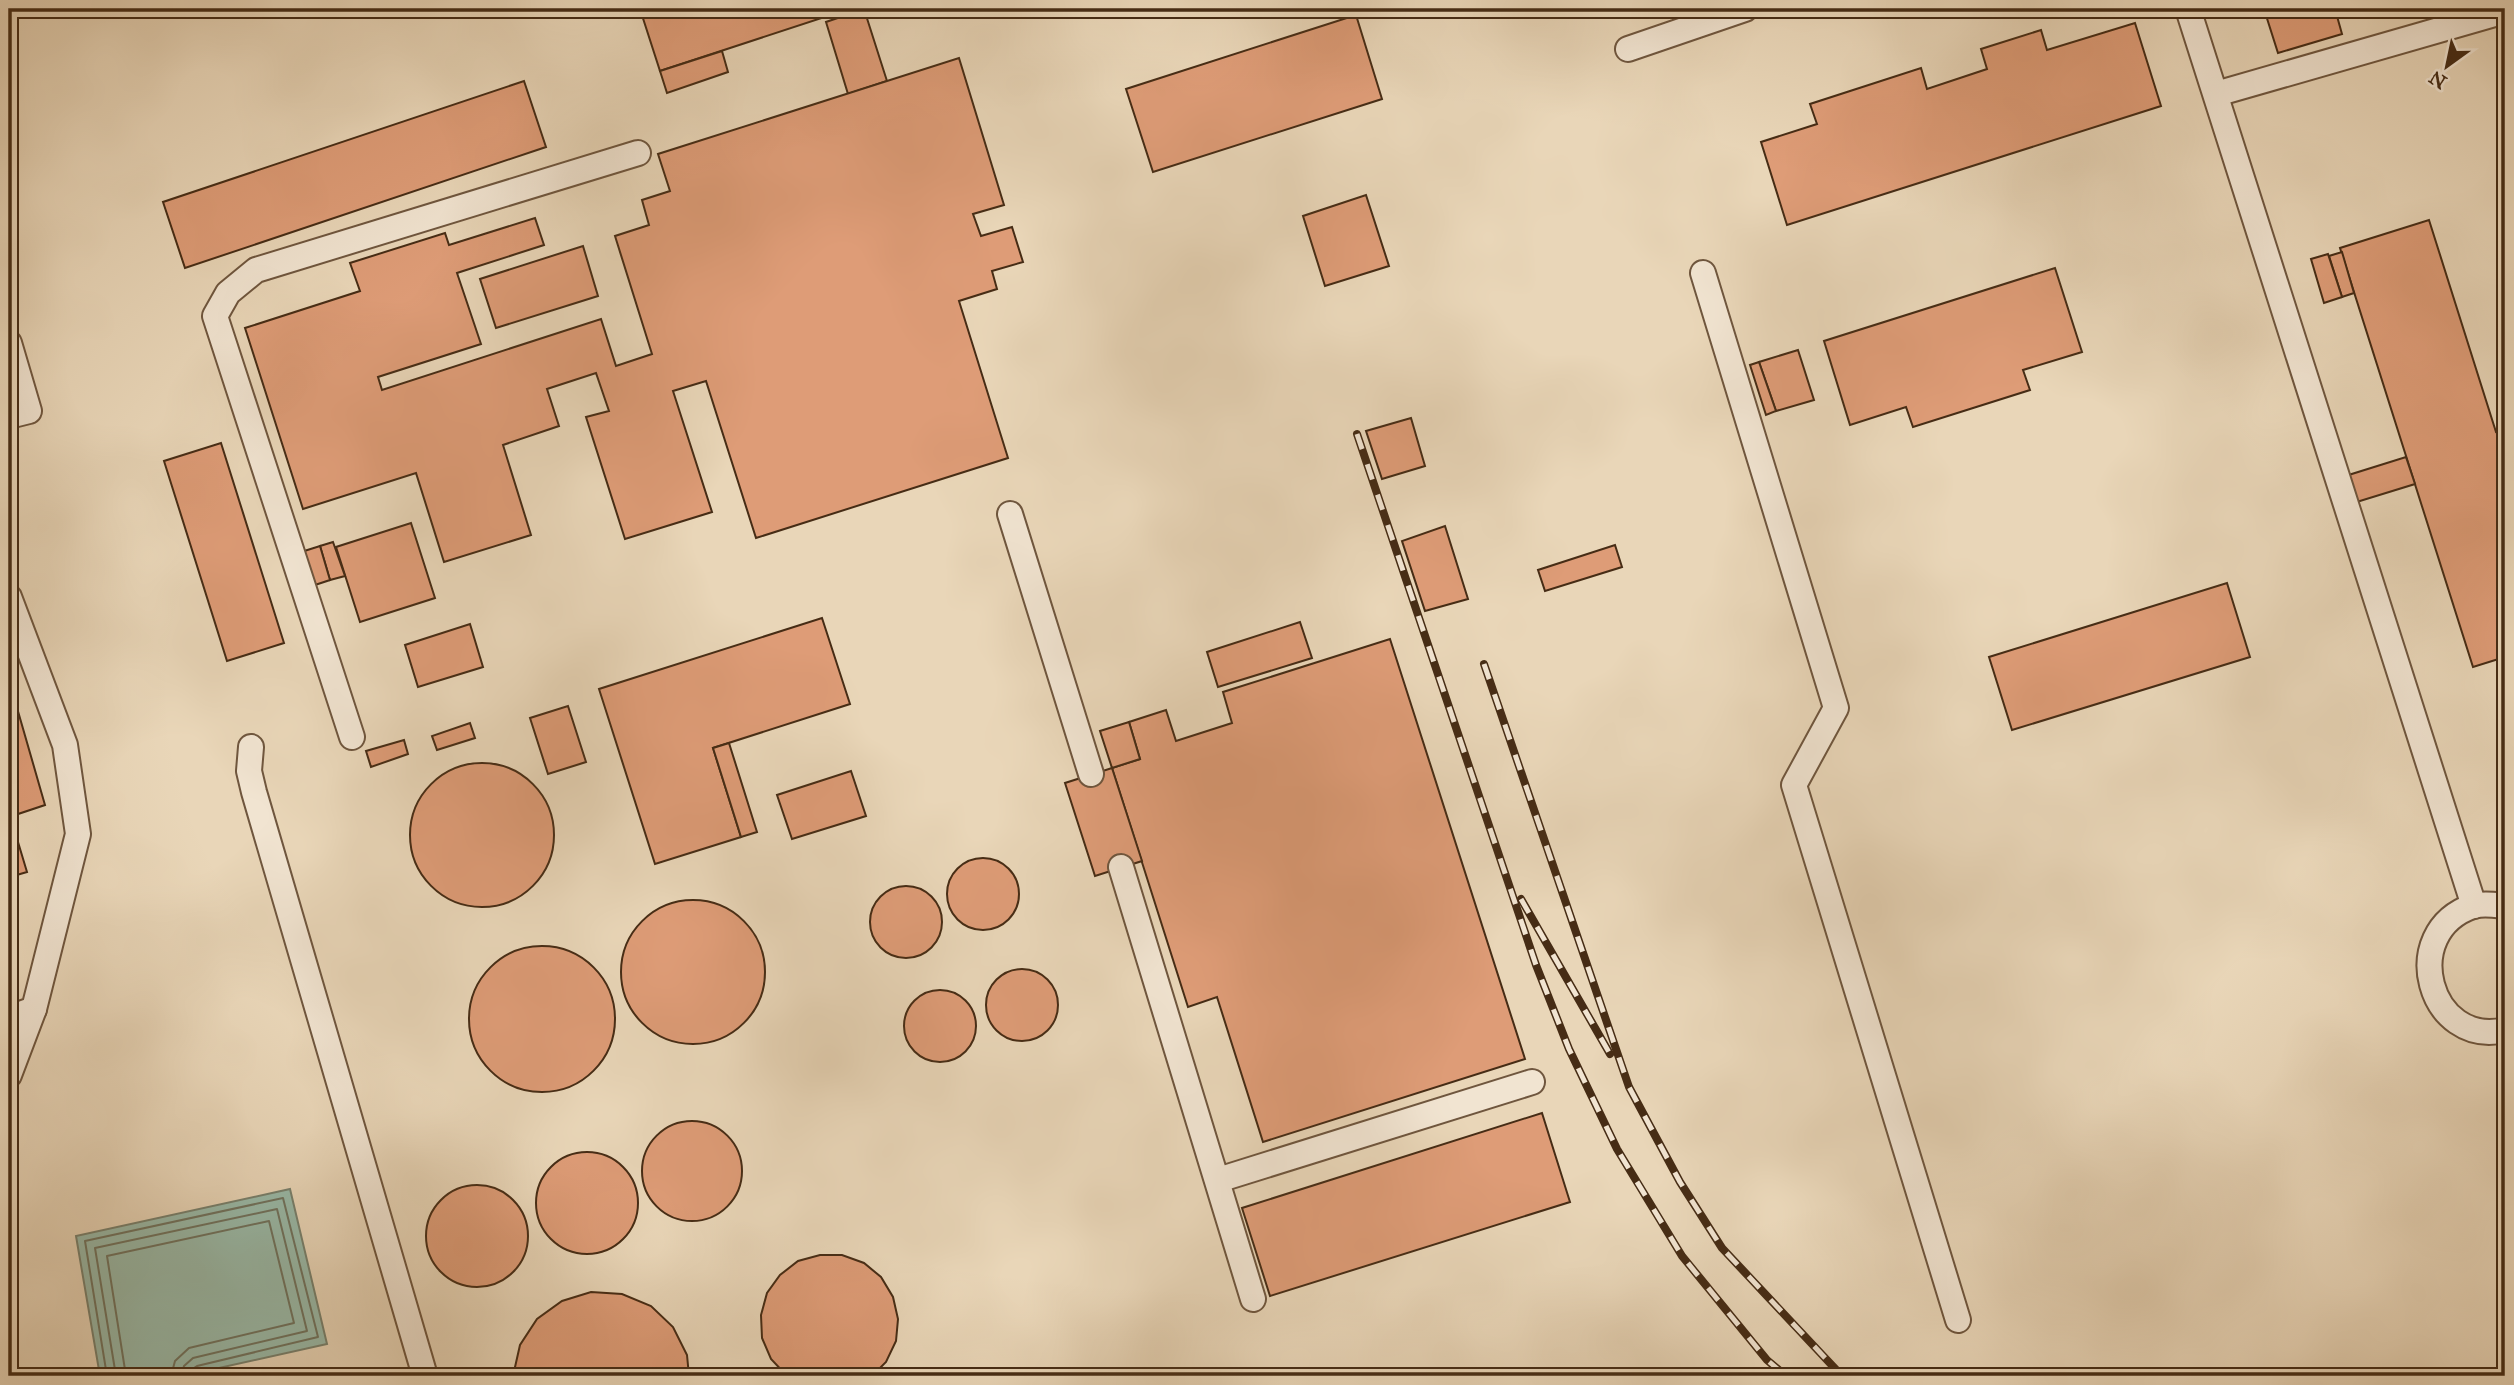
<svg xmlns="http://www.w3.org/2000/svg" width="2514" height="1385" font-family="'IM FELL Great Primer',serif">
	<style>
		.water { fill: #99baa9; stroke: #78816e; stroke-width: 2 }
		.lines { fill: none; stroke-linecap: round; stroke-linejoin: round }
		.shore { stroke: #70735f; stroke-width: 2 }
		.building { fill: #de9c77; stroke: #462c15; stroke-width: 2 }
		.service-casing { stroke: #6f563e; stroke-width: 28 }
		.service { stroke: #f1e4d1; stroke-width: 24 }
		.rail-casing { stroke: #462c15; stroke-width: 8 }
		.rail { stroke: #f1e4d1; stroke-width: 5; stroke-dasharray: 16; stroke-linecap: butt }
	</style>
	<rect width="100%" height="100%" fill="#e9d6b8"/>
	<filter id="stains"><feTurbulence type="fractalNoise" baseFrequency=".00286" numOctaves="4"/><feColorMatrix values="0 0 0 0 .2 0 0 0 0 .09 0 0 0 0 .02 0 0 0 .5 -.17"/></filter>
	<radialGradient id="worn" r=".72"><stop offset=".6" stop-color="#630" stop-opacity="0"/><stop offset="1" stop-color="#630" stop-opacity=".3"/></radialGradient>
	<path class="water" d="M290,1189L327,1344L183,1376H100L76,1236Z"/>
	<g class="lines">
		<g class="shore">
			<path d="M107,1376L85,1241L283,1198L318,1337L197,1366L191,1370L190,1376"/>
			<path d="M116,1376L95,1248L277,1209L307,1331L193,1358L184,1366L181,1376"/>
			<path d="M126,1376L107,1256L269,1221L294,1323L189,1348L175,1361L171,1376"/>
		</g>
	</g>
	<g class="building">
		<path d="M640,9H849L660,71Z"/>
		<path d="M864,9L887,81L848,94L826,22Z"/>
		<path d="M2264,9H2335L2342,34L2278,53Z"/>
		<path d="M1356,15L1382,99L1153,172L1126,89Z"/>
		<path d="M2135,23L2161,106L1787,225L1761,142L1817,124L1810,104L1921,68L1927,89L1987,69L1981,49L2041,30L2047,50Z"/>
		<path d="M722,51L728,72L667,93L660,71Z"/>
		<path d="M959,58L1004,205L973,214L981,236L1012,227L1023,262L992,271L997,289L959,301L1008,458L756,538L706,381L673,391L712,512L625,539L586,417L609,411L596,373L547,389L559,426L503,445L531,535L444,562L416,473L303,509L245,328L360,291L350,263L445,233L449,245L535,218L544,245L457,273L481,344L378,377L382,390L601,319L616,366L652,354L615,236L649,225L642,200L670,191L658,154Z"/>
		<path d="M524,81L546,147L185,268L163,202Z"/>
		<path d="M1366,195L1389,266L1325,286L1303,216Z"/>
		<path d="M2429,220L2496,432L2505,429V657L2473,667L2340,248Z"/>
		<path d="M583,246L598,296L496,328L480,279Z"/>
		<path d="M2342,252L2354,293L2342,297L2329,256Z"/>
		<path d="M2328,254L2342,297L2324,303L2311,259Z"/>
		<path d="M2055,268L2082,352L2023,370L2030,390L1913,427L1906,407L1850,425L1824,341Z"/>
		<path d="M1798,350L1814,400L1776,411L1759,362Z"/>
		<path d="M1759,362L1776,411L1766,415L1750,365Z"/>
		<path d="M1411,418L1425,466L1382,479L1366,431Z"/>
		<path d="M221,443L284,643L227,661L164,461Z"/>
		<path d="M2406,457L2415,484L2347,505L2339,478Z"/>
		<path d="M411,523L435,598L360,622L336,547Z"/>
		<path d="M1445,526L1468,599L1425,611L1402,541Z"/>
		<path d="M333,542L345,576L330,580L320,546Z"/>
		<path d="M1615,545L1622,567L1545,591L1538,570Z"/>
		<path d="M320,546L330,580L309,587L298,553Z"/>
		<path d="M2227,583L2250,657L2012,730L1989,657Z"/>
		<path d="M822,618L850,704L713,748L741,837L655,864L599,689Z"/>
		<path d="M1300,622L1312,658L1218,687L1207,652Z"/>
		<path d="M470,624L483,667L418,687L405,645Z"/>
		<path d="M1390,639L1525,1059L1263,1142L1217,997L1188,1007L1112,768L1140,759L1129,722L1166,710L1176,741L1232,723L1223,692Z"/>
		<path d="M9,680L45,805L9,817Z"/>
		<path d="M568,706L586,762L548,774L530,718Z"/>
		<path d="M1129,722L1140,759L1112,768L1100,731Z"/>
		<path d="M470,723L475,738L437,750L432,736Z"/>
		<path d="M404,740L408,754L371,767L366,751Z"/>
		<path d="M729,743L757,832L741,837L713,748Z"/>
		<circle cx="482" cy="835" r="72"/>
		<path d="M1112,768L1142,861L1095,876L1065,783Z"/>
		<path d="M851,771L866,816L792,839L777,795Z"/>
		<path d="M18,842L27,872L10,877L9,845Z"/>
		<circle cx="983" cy="894" r="36"/>
		<circle cx="906" cy="922" r="36"/>
		<circle cx="693" cy="972" r="72"/>
		<circle cx="542" cy="1019" r="73"/>
		<circle cx="1022" cy="1005" r="36"/>
		<circle cx="940" cy="1026" r="36"/>
		<path d="M1542,1113L1570,1202L1270,1296L1242,1208Z"/>
		<circle cx="692" cy="1171" r="50"/>
		<circle cx="587" cy="1203" r="51"/>
		<circle cx="477" cy="1236" r="51"/>
		<path d="M820,1255H842L864,1263L881,1277L893,1297L898,1319L896,1341L886,1362L872,1376H787L771,1359L762,1338L761,1315L767,1293L780,1275L798,1261Z"/>
		<path d="M591,1292L622,1294L651,1306L673,1327L687,1355L689,1376H513L520,1345L537,1319L562,1301Z"/>
	</g>
	<g class="lines">
		<defs>
			<g id="service">
				<path d="M2188,9L2474,906"/>
				<path d="M1628,49L1745,9"/>
				<path d="M2216,94L2505,11"/>
				<path d="M1703,273L1836,708L1794,785L1958,1320"/>
				<path d="M9,343L29,411L9,416"/>
				<path d="M1010,514L1091,774"/>
				<path d="M9,597L65,745L78,834L34,1009L9,1018"/>
				<path d="M352,737L215,316L228,293L256,270L638,153"/>
				<path d="M251,747L249,771L254,792L425,1376"/>
				<path d="M1121,867L1253,1299"/>
				<path d="M2505,906C2495,905 2483,903 2473,906C2397,932 2429,1048 2505,1030"/>
				<path d="M9,1075L34,1009"/>
				<path d="M1218,1180L1532,1082"/>
			</g>
		</defs>
		<use href="#service" class="service-casing"/>
		<use href="#service" class="service"/>
		<defs>
			<g id="rail">
				<path d="M1357,434L1536,965L1569,1049L1617,1149L1682,1256L1767,1360L1786,1376"/>
				<path d="M1484,664L1629,1087L1680,1182L1722,1248L1842,1376"/>
				<path d="M1521,899L1610,1054"/>
			</g>
		</defs>
		<use href="#rail" class="rail-casing"/>
		<use href="#rail" class="rail"/>
	</g>
	<rect width="2514" height="1385" fill="none" stroke="#e9d6b8" stroke-width="35"/>
	<rect x="10" y="10" width="2493" height="1364" fill="none" stroke="#462c15" stroke-width="3.5"/>
	<rect x="18" y="18" width="2479" height="1350" fill="none" stroke="#462c15" stroke-width="2"/>
	<g transform="translate(2447 66) rotate(213)" stroke="#f1e4d1" stroke-width="5" paint-order="stroke">
	<path d="M0-5L12 26L0 18L-12 26Z" fill="#462c15"/>
	<text y="-10" font-size="19" font-weight="bold" text-anchor="middle" fill="#462c15">N</text>
	</g>
	<rect width="100%" height="100%" filter="url(#stains)"/>
	<rect width="100%" height="100%" fill="url(#worn)"/>
</svg>
